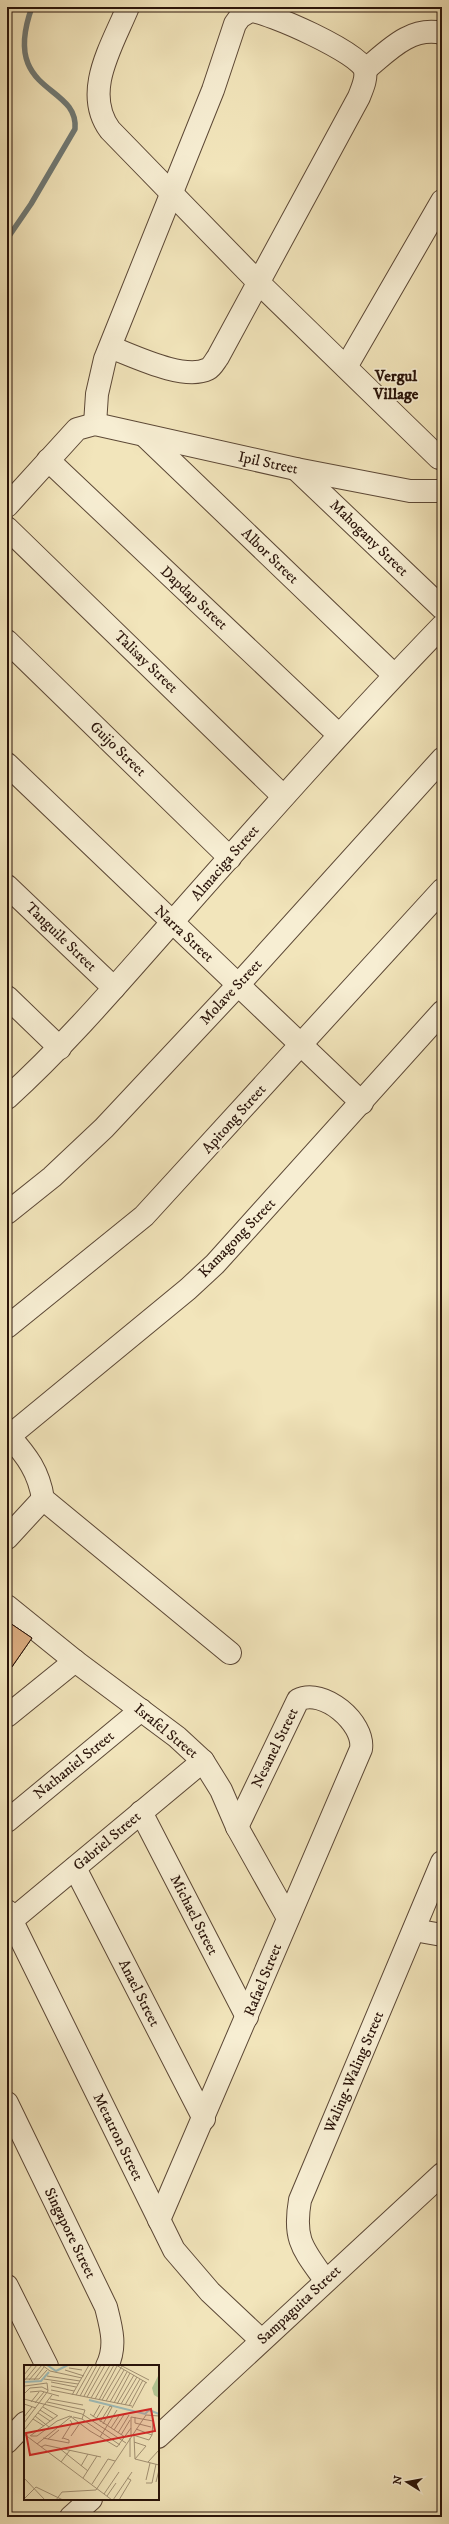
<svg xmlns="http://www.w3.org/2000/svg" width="449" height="2524" font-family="'IM FELL DW Pica',serif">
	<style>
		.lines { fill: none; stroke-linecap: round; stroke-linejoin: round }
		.stream { stroke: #707974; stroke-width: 5.5 }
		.minor-casing { stroke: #5c4836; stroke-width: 24 }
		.minor { stroke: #f7eed3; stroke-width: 22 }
		.wall { fill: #bb946e; stroke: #2a140a }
		.building { fill: #daac80; stroke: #2a140a }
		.labels { text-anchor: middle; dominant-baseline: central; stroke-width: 3.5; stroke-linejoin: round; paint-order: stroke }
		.street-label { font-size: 15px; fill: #2a140a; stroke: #f7eed3 }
		.neighbourhood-label { font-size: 16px; font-weight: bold; fill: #2a140a; stroke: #f7eed3 }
		.inset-river { fill: none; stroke: #9fbdba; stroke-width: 2 }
		.inset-road { fill: none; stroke: #a29174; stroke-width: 1 }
		.view { fill: #d62828; fill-opacity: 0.15; stroke: #d62828; stroke-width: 2 }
		.inset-edge { fill: none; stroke: #2a140a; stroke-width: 2 }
	</style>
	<rect width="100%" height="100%" fill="#f2e5bb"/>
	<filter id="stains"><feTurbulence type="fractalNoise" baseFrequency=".005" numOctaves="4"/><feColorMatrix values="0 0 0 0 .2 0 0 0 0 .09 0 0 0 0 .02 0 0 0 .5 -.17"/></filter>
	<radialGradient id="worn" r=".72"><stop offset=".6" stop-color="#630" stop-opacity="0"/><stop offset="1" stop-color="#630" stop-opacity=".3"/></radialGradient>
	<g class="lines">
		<path class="stream" d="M7,239L31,204L75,129C79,83 0,95 32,7"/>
		<defs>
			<g id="minor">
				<path d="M128,7C112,46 82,92 110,130L259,283L439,458"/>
				<path d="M365,70C388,51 410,26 442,33"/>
				<path d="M346,367L442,201"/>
				<path d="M95,424L97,394L105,359L213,90L235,24L240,17L250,11C267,11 362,54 365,70C367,79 362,89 359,97L218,357C215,361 212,367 208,369C184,381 134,356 110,347"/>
				<path d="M146,437L394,675"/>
				<path d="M48,460L339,735"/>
				<path d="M296,469L442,608"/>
				<path d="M7,506L77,429L95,424L296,469L410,491H442"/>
				<path d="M7,528L283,796"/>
				<path d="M7,641L230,858"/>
				<path d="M7,764L362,1103"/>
				<path d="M7,886L114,988"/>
				<path d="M7,997L60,1048"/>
				<path d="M7,1098C71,1040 126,974 183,910C268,814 353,718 442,626"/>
				<path d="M7,1213L52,1177L104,1128L238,985L442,759"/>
				<path d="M7,1327L144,1216L442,890"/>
				<path d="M9,1436C27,1456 39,1472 43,1499L230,1653"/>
				<path d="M7,1438L188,1289L215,1264L442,1012"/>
				<path d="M7,1538L43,1499"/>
				<path d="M7,1606L75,1661L177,1737L203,1761L221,1790L237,1827L288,1918"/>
				<path d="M7,1716L75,1661"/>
				<path d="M141,1812L247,2017"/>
				<path d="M7,1821L141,1710"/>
				<path d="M75,1868L204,2119"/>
				<path d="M7,1911L174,2250L210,2292L261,2340"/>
				<path d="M12,1920L203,1761"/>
				<path d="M414,1930L442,1935"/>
				<path d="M7,2103L106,2307C111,2327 117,2346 107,2366"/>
				<path d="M159,2220L361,1749C365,1723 323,1687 298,1700L237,1827"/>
				<path d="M325,2280C303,2249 293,2240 300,2200L442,1862"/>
				<path d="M7,2286L47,2366"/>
				<path d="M158,2437L442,2174"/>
				<path d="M7,2442L25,2423"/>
				<path d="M71,2517L91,2499"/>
			</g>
		</defs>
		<use href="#minor" class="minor-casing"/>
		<use href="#minor" class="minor"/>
	</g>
	<path class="wall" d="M7,1621L32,1638L7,1674Z"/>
	<path class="building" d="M7,1621L32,1638L9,1671L7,1669Z"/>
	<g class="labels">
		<g class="street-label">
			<text transform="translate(268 463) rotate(12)">Ipil Street</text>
			<text transform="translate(369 538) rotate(44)">Mahogany Street</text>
			<text transform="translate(270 556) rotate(44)">Albor Street</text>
			<text transform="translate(194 598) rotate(43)">Dapdap Street</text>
			<text transform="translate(146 662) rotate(44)">Talisay Street</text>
			<text transform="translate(118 749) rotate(44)">Guijo Street</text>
			<text transform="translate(225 863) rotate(-49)">Almaciga Street</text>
			<text transform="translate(184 934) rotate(43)">Narra Street</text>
			<text transform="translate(61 937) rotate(44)">Tanguile Street</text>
			<text transform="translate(231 992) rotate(-47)">Molave Street</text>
			<text transform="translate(234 1119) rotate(-48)">Apitong Street</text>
			<text transform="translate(237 1238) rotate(-46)">Kamagong Street</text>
			<text transform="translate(166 1731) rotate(39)">Israfel Street</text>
			<text transform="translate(275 1748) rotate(-64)">Nesanel Street</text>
			<text transform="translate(74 1765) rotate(-39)">Nathaniel Street</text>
			<text transform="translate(107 1841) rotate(-40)">Gabriel Street</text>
			<text transform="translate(194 1915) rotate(63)">Michael Street</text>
			<text transform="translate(263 1980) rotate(-68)">Rafael Street</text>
			<text transform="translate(139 1993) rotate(63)">Anael Street</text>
			<text transform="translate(354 2072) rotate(-67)">Waling-Waling Street</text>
			<text transform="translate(118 2137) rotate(64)">Metatron Street</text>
			<text transform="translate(70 2233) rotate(64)">Singapore Street</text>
			<text transform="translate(299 2305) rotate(-43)">Sampaguita Street</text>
		</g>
		<g class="neighbourhood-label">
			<text x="396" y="376">Vergul<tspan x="396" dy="18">Village</tspan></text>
		</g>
	</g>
	<g transform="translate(24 2365)">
		<rect width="135" height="135" fill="#f2e5bb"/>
		<path d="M135,9V33L130,30L128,23Z" fill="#b4c695"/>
		<path class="inset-river" d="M23,0L32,6L44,0M0,17L17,16L25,7M65,35L121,49L125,45L135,49"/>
		<path class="inset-road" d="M18,0L26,6L58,13M92,0L123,18M98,1L125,15M45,3L58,5M41,5L60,11M0,10L8,0M23,11L56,16M0,14H15L23,5M20,14L54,19M1,15L13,0M5,15L18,0M10,15L20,2M27,17L52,22M27,21L50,26M27,25L108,41M6,27L17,26L35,31M0,29L6,23L18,22L24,25M48,30L65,0M52,30L69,0M56,31L73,0M60,31L77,0M63,32L81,0M67,33L86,0M0,34L58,49L102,78M26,34L59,40M71,34L90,0M75,35L93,1M78,35L98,1M82,36L100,5M7,37L15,27M23,37L61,45L58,54M86,37L103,7M11,38L20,27M90,38L106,8M0,39L12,43M93,39L110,10M97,39L113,12M101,40L116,14M105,41L119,15M19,42L34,51M108,43L122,17M16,45L30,54M14,48L26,56M66,49L101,72M11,51L25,62M46,51L66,66L93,82L107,63M0,52L8,42M49,52L58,54L96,80M69,52L76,40M107,52L129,56L128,70L112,64M107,52V70M111,52V58L127,62M9,54L20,61M72,54L80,41M76,57L86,41L88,42L79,59M0,58L24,26L23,18L1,21M87,63L96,49M1,64L28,30M90,65L101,48M94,68L105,50M0,69L88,135M97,70L106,55M109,70L125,75L128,70M6,71L33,51M7,71H13L33,56L46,51M47,71L56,58M110,71L111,94M76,72L93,45M19,73L45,78V75L39,73M24,74L35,65M38,74L48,58L46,55M110,77L122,81L111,94M13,79L48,51M17,82L21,80L77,92M35,83L64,106M106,92V73M111,94L135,100M37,97L46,85M124,97L135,85M57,101L64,89M0,113L21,135M59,113L73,91M122,115L126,98M132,117L135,105M122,118H128L132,99M68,119L84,94L91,96M80,129L95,107M83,131L92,118M0,134L12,122L39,135M32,135L38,127L72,125L122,50L135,51M89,135L108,107M95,135L107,115L103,113"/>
		<path class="view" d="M127,44L131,66L6,90L2,68Z"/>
		<rect width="135" height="135" class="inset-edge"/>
	</g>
	<rect width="449" height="2524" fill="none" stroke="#f2e5bb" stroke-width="24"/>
	<rect x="8" y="8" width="433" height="2508" fill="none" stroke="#2a140a" stroke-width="2"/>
	<rect x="12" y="12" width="425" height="2500" fill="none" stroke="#2a140a"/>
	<g transform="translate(407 2482) rotate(281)" stroke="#f7eed3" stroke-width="3" paint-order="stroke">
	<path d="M0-3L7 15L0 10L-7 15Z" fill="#2a140a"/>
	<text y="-6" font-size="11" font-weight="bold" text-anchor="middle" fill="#2a140a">N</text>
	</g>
	<rect width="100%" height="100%" filter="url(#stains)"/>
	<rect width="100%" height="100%" fill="url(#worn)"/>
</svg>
